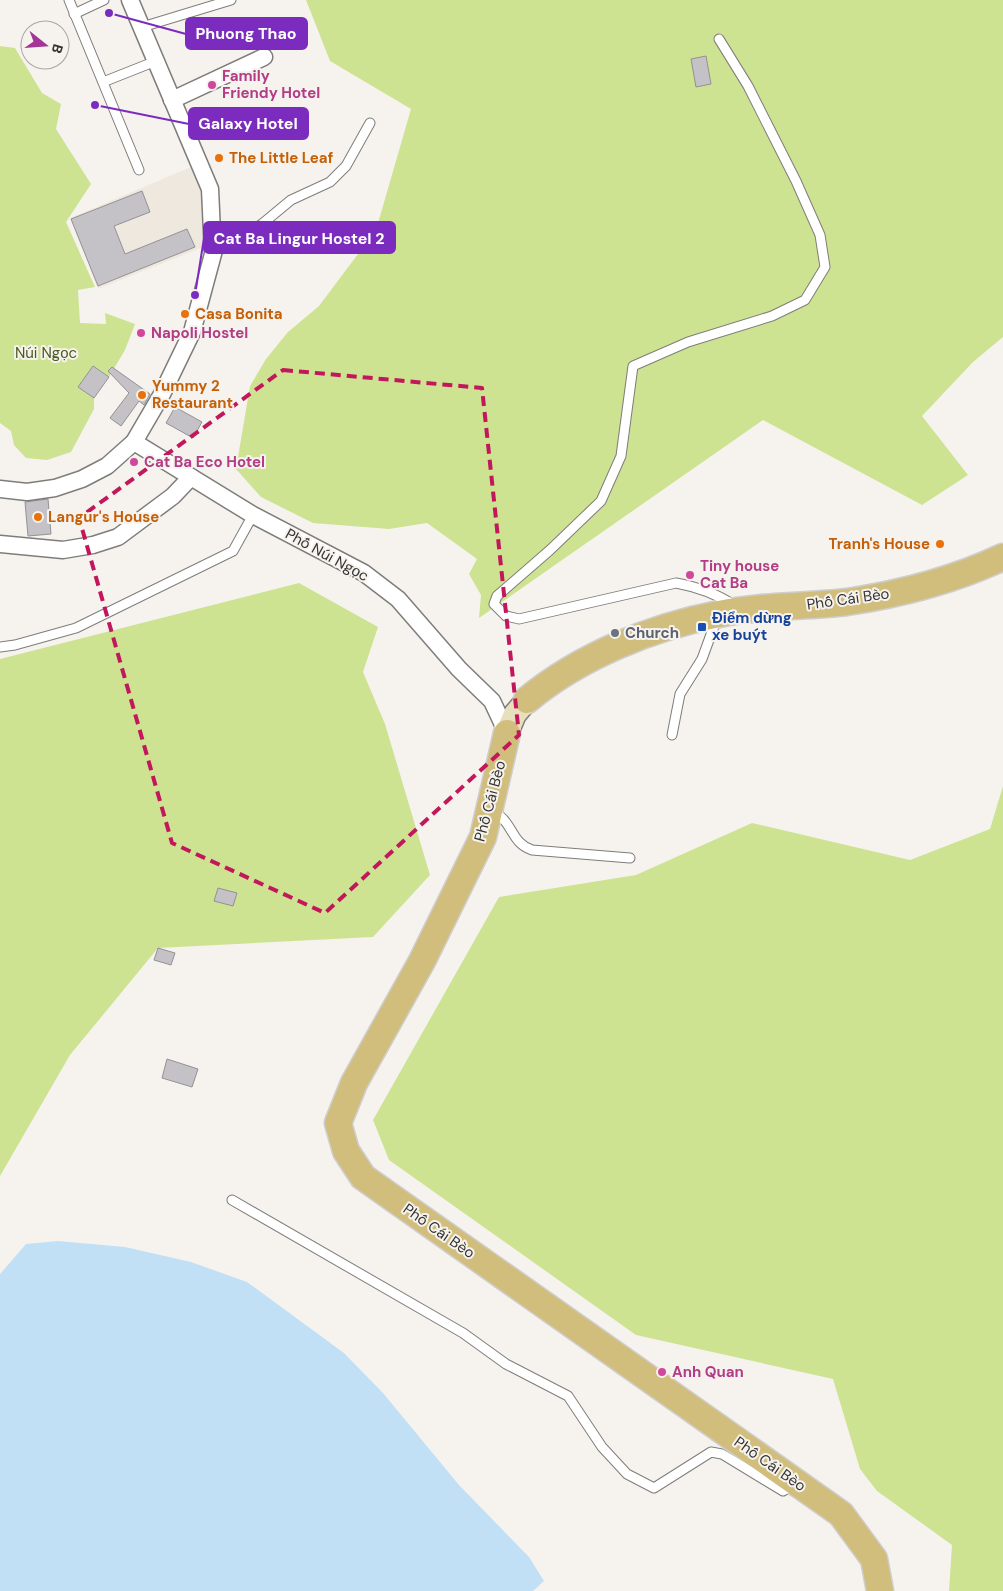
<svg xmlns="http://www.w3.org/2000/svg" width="1003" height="1591" font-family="'DM Sans',sans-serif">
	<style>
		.built { fill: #efe8de }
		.green { fill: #cde392 }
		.water { fill: #c2e0f5 }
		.building { fill: #c4c2c6; stroke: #929194 }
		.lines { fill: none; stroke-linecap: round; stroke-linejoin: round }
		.lane-casing { stroke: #7f7d7a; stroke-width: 11 }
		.street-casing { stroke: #7f7d7a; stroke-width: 19 }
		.secondary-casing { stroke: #7f7d7a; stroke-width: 25 }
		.primary-casing { stroke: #cfcece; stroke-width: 29 }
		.lane { stroke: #fff; stroke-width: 9 }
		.street { stroke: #fff; stroke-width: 16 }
		.secondary { stroke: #e8dfbd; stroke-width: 22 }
		.primary { stroke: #d2be7c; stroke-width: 26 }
		.marked { fill: none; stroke: #c2185b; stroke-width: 4; stroke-dasharray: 10 6; stroke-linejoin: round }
		.hotel-dot { fill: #d1479c; stroke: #f6f3ef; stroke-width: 2 }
		.food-dot { fill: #e8710a; stroke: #f6f3ef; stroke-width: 2 }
		.transit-dot { fill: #1a4fb4; stroke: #f6f3ef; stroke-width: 2 }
		.worship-dot { fill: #6b7280; stroke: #f6f3ef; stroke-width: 2 }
		.labels { text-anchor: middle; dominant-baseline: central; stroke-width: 4; stroke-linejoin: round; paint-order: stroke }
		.hotel-label { font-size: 15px; font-weight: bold; fill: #b23c85; stroke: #f6f3ef; text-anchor: start }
		.food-label { font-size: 15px; font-weight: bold; fill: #c56008; stroke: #f6f3ef; text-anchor: start }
		.park-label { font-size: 15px; fill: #4c591f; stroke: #f6f3ef }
		.street-label { font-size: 15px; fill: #353432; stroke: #f6f3ef }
		.transit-label { font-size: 15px; font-weight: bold; fill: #164399; stroke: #f6f3ef; text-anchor: start }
		.worship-label { font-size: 15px; font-weight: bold; fill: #5b616d; stroke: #f6f3ef; text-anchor: start }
		.leader { fill: none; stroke: #7b2cbf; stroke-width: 2 }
		.callout-dot { fill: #7b2cbf; stroke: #f6f3ef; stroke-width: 2 }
		.callout { fill: #7b2cbf; stroke: #7b2cbf; stroke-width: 2 }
		.callout-label { font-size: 16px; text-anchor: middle; font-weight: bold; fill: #fff }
	</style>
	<rect width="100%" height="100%" fill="#f6f3ef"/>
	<path class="built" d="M191,167L202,191L206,246L98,289L70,218Z"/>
	<g class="green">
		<path d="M306,0H1003V337L973,362L922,416L968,475L922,505L763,420L479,618L481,595L469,574L477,559L427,523L389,529L313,523L261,497L236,469L250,386L266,359L288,332L319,306L376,230L411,109L330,61Z"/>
		<path d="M0,46L15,48L42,93L61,104L56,129L91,184L66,222L95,287L78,290L80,323L106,324L105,313L135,324L125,350L109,377L93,366L78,387L94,398V409L71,452L47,460L26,458L14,445L11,431L0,423Z"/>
		<path d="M299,583L378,627L363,672L385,724L430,875L373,937L158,948L70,1055L0,1176V659Z"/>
		<path d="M1003,786V1591H949L952,1545L877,1491L860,1469L833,1379L636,1335L389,1160L373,1120L499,897L636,875L752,823L910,860L990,829Z"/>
	</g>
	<path class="water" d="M58,1241L125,1247L191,1262L247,1282L344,1353L383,1393L459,1485L529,1557L544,1581L533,1591H0V1274L26,1244Z"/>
	<g class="building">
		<path d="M706,56L711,84L696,87L691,59Z"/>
		<path d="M142,191L150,212L114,226L125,254L187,229L195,247L98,286L71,219Z"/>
		<path d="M93,366L109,377L94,398L78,387Z"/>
		<path d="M112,367L150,394L144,405L139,401L121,426L110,418L129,393L108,371Z"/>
		<path d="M175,407L202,422L193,438L166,423Z"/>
		<path d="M48,499L51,534L28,536L25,502Z"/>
		<path d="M218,888L237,893L233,906L214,901Z"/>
		<path d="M158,948L175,953L171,965L154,960Z"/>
		<path d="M167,1059L198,1069L192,1087L162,1078Z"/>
	</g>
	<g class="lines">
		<defs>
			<g id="lane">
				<path d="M69,0L139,170"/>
				<path d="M74,14L104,0"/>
				<path d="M142,27L231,0"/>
				<path d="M719,39L748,86L796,181L820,235L825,267L805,300L772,316L688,342L633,366L621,456L601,501L550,550L497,596L494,604L506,616L519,619L676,583C698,587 716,593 735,606"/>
				<path d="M103,82L156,61"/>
				<path d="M213,254L262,224L291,200L330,182L346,166L370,123"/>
				<path d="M0,647L15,645L76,628L233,551L253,515"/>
				<path d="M672,735L680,694L702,659L717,618"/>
				<path d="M491,811C514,820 509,842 532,850L630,858"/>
				<path d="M232,1200L463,1333L506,1364L568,1396L602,1447L627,1474L654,1488L711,1452L722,1454L783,1491L794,1484"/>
			</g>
			<g id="street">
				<path d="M172,100L264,57"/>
				<path d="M134,442L253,515L364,573L398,599L459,669L492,701L507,733"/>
				<path d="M0,489L27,492L55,488L82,479L107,466L134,442L162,394L192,332L213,254L210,189L130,0"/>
				<path d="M0,544L63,550L93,545L118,537L173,496L191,477"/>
			</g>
			<path id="secondary" d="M507,733L515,714L527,700"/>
			<g id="primary">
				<path d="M527,700C580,656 652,627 719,614C761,605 805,607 847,602C901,594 954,580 1003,557"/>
				<path d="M507,733L483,837L422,961L354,1083L338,1123L346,1151L363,1177L841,1514L874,1559L880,1591"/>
			</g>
		</defs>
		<use href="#lane" class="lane-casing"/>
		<use href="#street" class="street-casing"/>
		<use href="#secondary" class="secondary-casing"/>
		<use href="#primary" class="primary-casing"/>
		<use href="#lane" class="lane"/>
		<use href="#street" class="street"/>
		<use href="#secondary" class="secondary"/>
		<use href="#primary" class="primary"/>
	</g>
	<path class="marked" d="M283,370L482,388L519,735L325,913L172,843L79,518Z"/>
	<g class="hotel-dot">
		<circle cx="212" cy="85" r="5"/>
		<circle cx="141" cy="333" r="5"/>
		<circle cx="134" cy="462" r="5"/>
		<circle cx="690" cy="575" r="5"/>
		<circle cx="662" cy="1372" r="5"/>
	</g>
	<g class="food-dot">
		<circle cx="219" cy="158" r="5"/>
		<circle cx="185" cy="314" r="5"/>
		<circle cx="142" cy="395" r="5"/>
		<circle cx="38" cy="517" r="5"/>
		<circle cx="940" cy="544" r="5"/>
	</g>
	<rect class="transit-dot" x="697" y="622" width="10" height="10" rx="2.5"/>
	<circle class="worship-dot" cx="615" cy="633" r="5"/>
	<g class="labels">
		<g class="hotel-label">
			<text x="222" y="76">Family<tspan x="222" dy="17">Friendy Hotel</tspan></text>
			<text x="151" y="333">Napoli Hostel</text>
			<text x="144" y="462">Cat Ba Eco Hotel</text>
			<text x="700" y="566">Tiny house<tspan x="700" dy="17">Cat Ba</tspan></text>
			<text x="672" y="1372">Anh Quan</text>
		</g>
		<g class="food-label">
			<text x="229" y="158">The Little Leaf</text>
			<text x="195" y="314">Casa Bonita</text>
			<text x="152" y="386">Yummy 2<tspan x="152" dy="17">Restaurant</tspan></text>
			<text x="48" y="517">Langur's House</text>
			<text x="930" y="544" text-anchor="end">Tranh's House</text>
		</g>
		<g class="park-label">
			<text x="46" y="353">Núi Ngọc</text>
		</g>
		<g class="street-label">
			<text transform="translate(327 555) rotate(29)">Phố Núi Ngọc</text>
			<text transform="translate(848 599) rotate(-8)">Phố Cái Bèo</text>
			<text transform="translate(490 801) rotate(-75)">Phố Cái Bèo</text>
			<text transform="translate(439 1231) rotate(35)">Phố Cái Bèo</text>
			<text transform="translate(770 1464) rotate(35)">Phố Cái Bèo</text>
		</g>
		<g class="transit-label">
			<text x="712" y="618">Điểm dừng<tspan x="712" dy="17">xe buýt</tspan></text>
		</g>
		<g class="worship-label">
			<text x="625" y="633">Church</text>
		</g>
	</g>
	<path class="leader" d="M109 13L186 34M95 105L189 124M195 295L204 238"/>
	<g class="callout-dot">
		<circle cx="109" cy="13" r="5"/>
		<circle cx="95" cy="105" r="5"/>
		<circle cx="195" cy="295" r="5"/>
	</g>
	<g class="callout">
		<rect x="186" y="18" width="121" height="31" rx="5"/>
		<rect x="189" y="108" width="119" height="31" rx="5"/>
		<rect x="204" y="222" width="191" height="31" rx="5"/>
	</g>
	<g class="callout-label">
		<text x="246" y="39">Phuong Thao</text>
		<text x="248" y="129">Galaxy Hotel</text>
		<text x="299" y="244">Cat Ba Lingur Hostel 2</text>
	</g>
	<g transform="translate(45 45) rotate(107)"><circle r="24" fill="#f6f3ef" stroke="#a9a7a3"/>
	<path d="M0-4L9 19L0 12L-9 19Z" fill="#a23595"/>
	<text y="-8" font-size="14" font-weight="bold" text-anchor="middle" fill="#353432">B</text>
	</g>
</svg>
